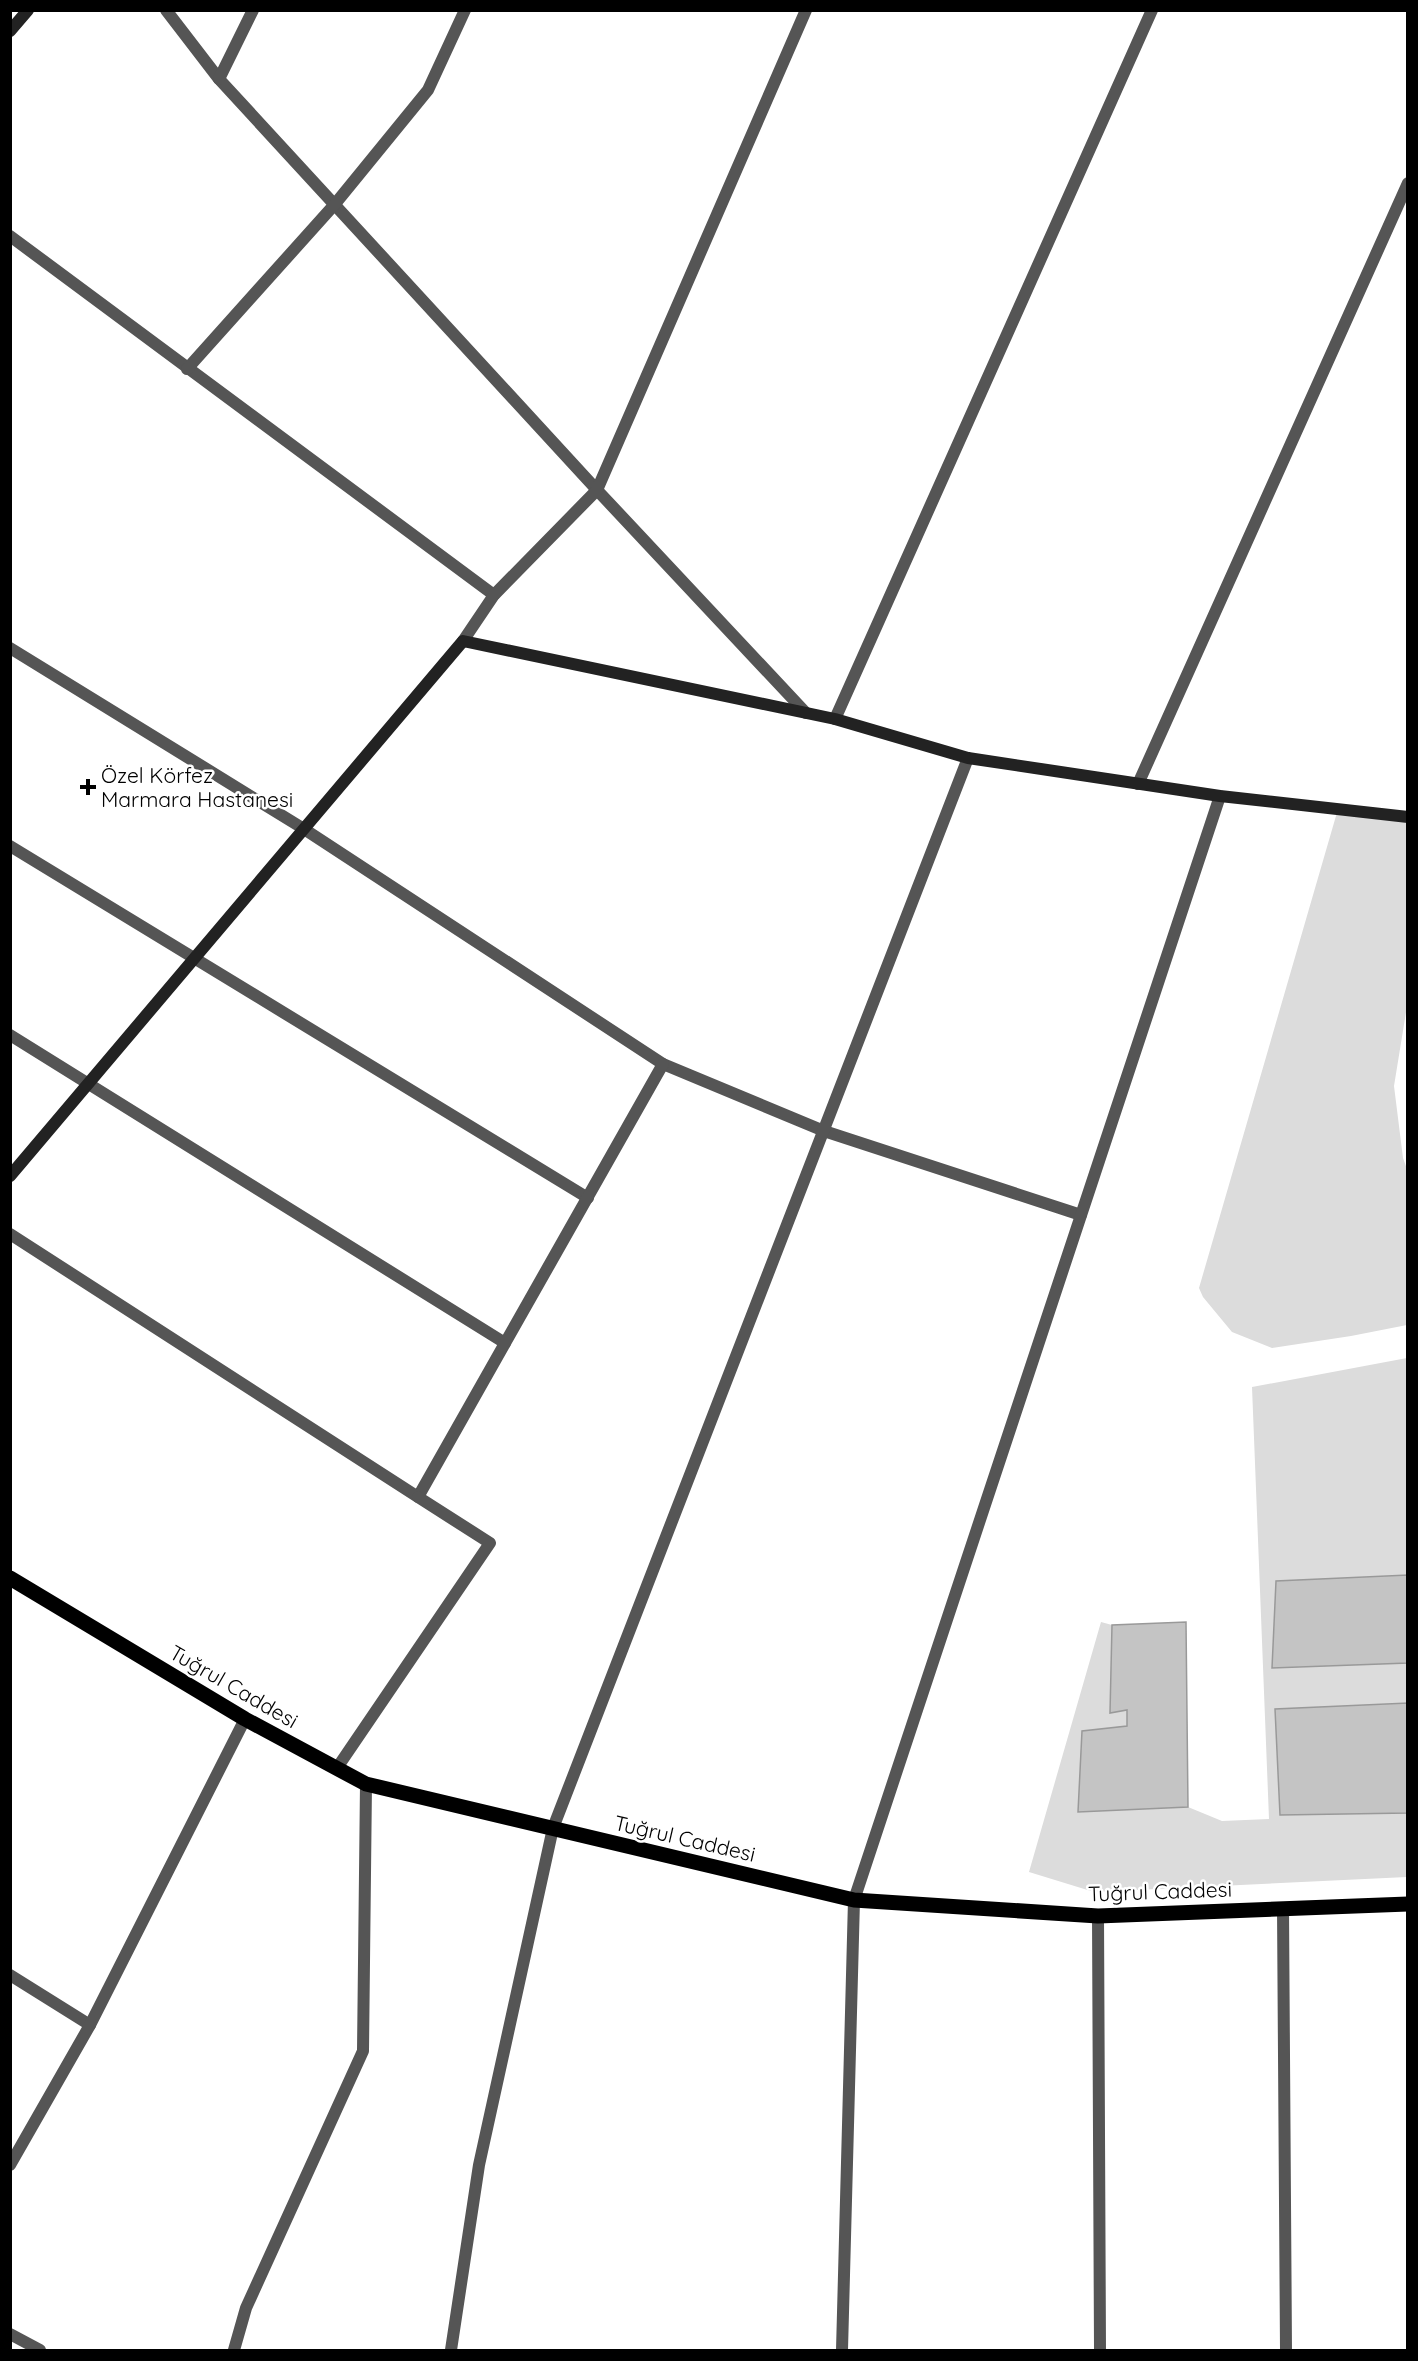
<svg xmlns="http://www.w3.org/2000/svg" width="1418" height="2361" font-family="Quicksand,sans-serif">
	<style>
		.green { fill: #dcdcdc }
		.building { fill: #c4c4c4; stroke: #999; stroke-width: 1.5 }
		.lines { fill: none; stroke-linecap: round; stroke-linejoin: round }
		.street { stroke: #555; stroke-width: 12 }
		.secondary { stroke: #222; stroke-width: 12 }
		.primary { stroke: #000; stroke-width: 15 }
		.poi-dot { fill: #000; stroke: #fff; stroke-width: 2 }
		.labels { text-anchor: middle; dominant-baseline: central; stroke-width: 5; stroke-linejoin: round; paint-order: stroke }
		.poi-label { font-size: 21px; fill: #000; stroke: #fff; text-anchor: start }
		.street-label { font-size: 21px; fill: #000; stroke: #fff }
	</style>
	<rect width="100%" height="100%" fill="#fff"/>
	<g class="green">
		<path d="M1338,809L1407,817V1006L1394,1086L1403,1158L1407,1169V1325L1351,1336L1272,1348L1232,1332L1203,1297L1199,1288Z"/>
		<path d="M1407,1358V1877L1094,1892L1029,1872L1101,1622L1112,1625L1110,1713L1127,1710V1726L1083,1731L1188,1807L1222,1821L1269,1819L1252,1387Z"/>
	</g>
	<g class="building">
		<path d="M1408,1575V1663L1272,1668L1276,1581Z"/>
		<path d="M1186,1622L1188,1807L1078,1812L1082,1731L1127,1726V1710L1110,1713L1112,1625Z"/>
		<path d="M1408,1703V1813L1280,1815L1275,1709Z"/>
	</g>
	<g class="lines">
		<g class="street">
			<path d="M166,10L219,79L597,490L806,713"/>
			<path d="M219,79L253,10"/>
			<path d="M10,236L494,595"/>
			<path d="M187,369L335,204L428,90L465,10"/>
			<path d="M463,641L494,595L597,490L806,10"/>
			<path d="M10,648L304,829L663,1064L824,1131L1081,1215"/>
			<path d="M835,719L1152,10"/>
			<path d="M1138,784L1408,183"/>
			<path d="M10,846L588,1198"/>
			<path d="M10,1035L505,1343"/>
			<path d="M10,1234L418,1497L663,1064"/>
			<path d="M337,1768L490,1543L418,1497"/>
			<path d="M1283,1908L1286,2350"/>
			<path d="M1098,1916L1100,2350"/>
			<path d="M10,1975L90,2025"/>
			<path d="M10,2165L90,2025L245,1719"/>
			<path d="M10,2334L40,2350"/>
			<path d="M234,2350L246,2308L363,2051L366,1784"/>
			<path d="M451,2350L479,2165L553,1828L968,758"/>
			<path d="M842,2350L854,1900L1220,796"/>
		</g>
		<g class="secondary">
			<path d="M10,31L28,10"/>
			<path d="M10,1176L463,641L835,719L968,758L1220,796L1408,817"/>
		</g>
		<path class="primary" d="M10,1578L245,1719L366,1784L854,1900L1098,1916L1408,1904"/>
	</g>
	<path class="poi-dot" d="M85 778h6v6h6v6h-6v6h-6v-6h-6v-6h6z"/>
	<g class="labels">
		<g class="poi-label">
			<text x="101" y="775">Özel Körfez<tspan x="101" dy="24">Marmara Hastanesi</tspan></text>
		</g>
		<g class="street-label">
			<text transform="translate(234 1686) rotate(30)">Tuğrul Caddesi</text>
			<text transform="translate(685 1838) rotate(13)">Tuğrul Caddesi</text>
			<text transform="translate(1160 1891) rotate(-2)">Tuğrul Caddesi</text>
		</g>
	</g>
	<rect width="1418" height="2361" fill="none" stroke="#000000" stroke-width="24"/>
</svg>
